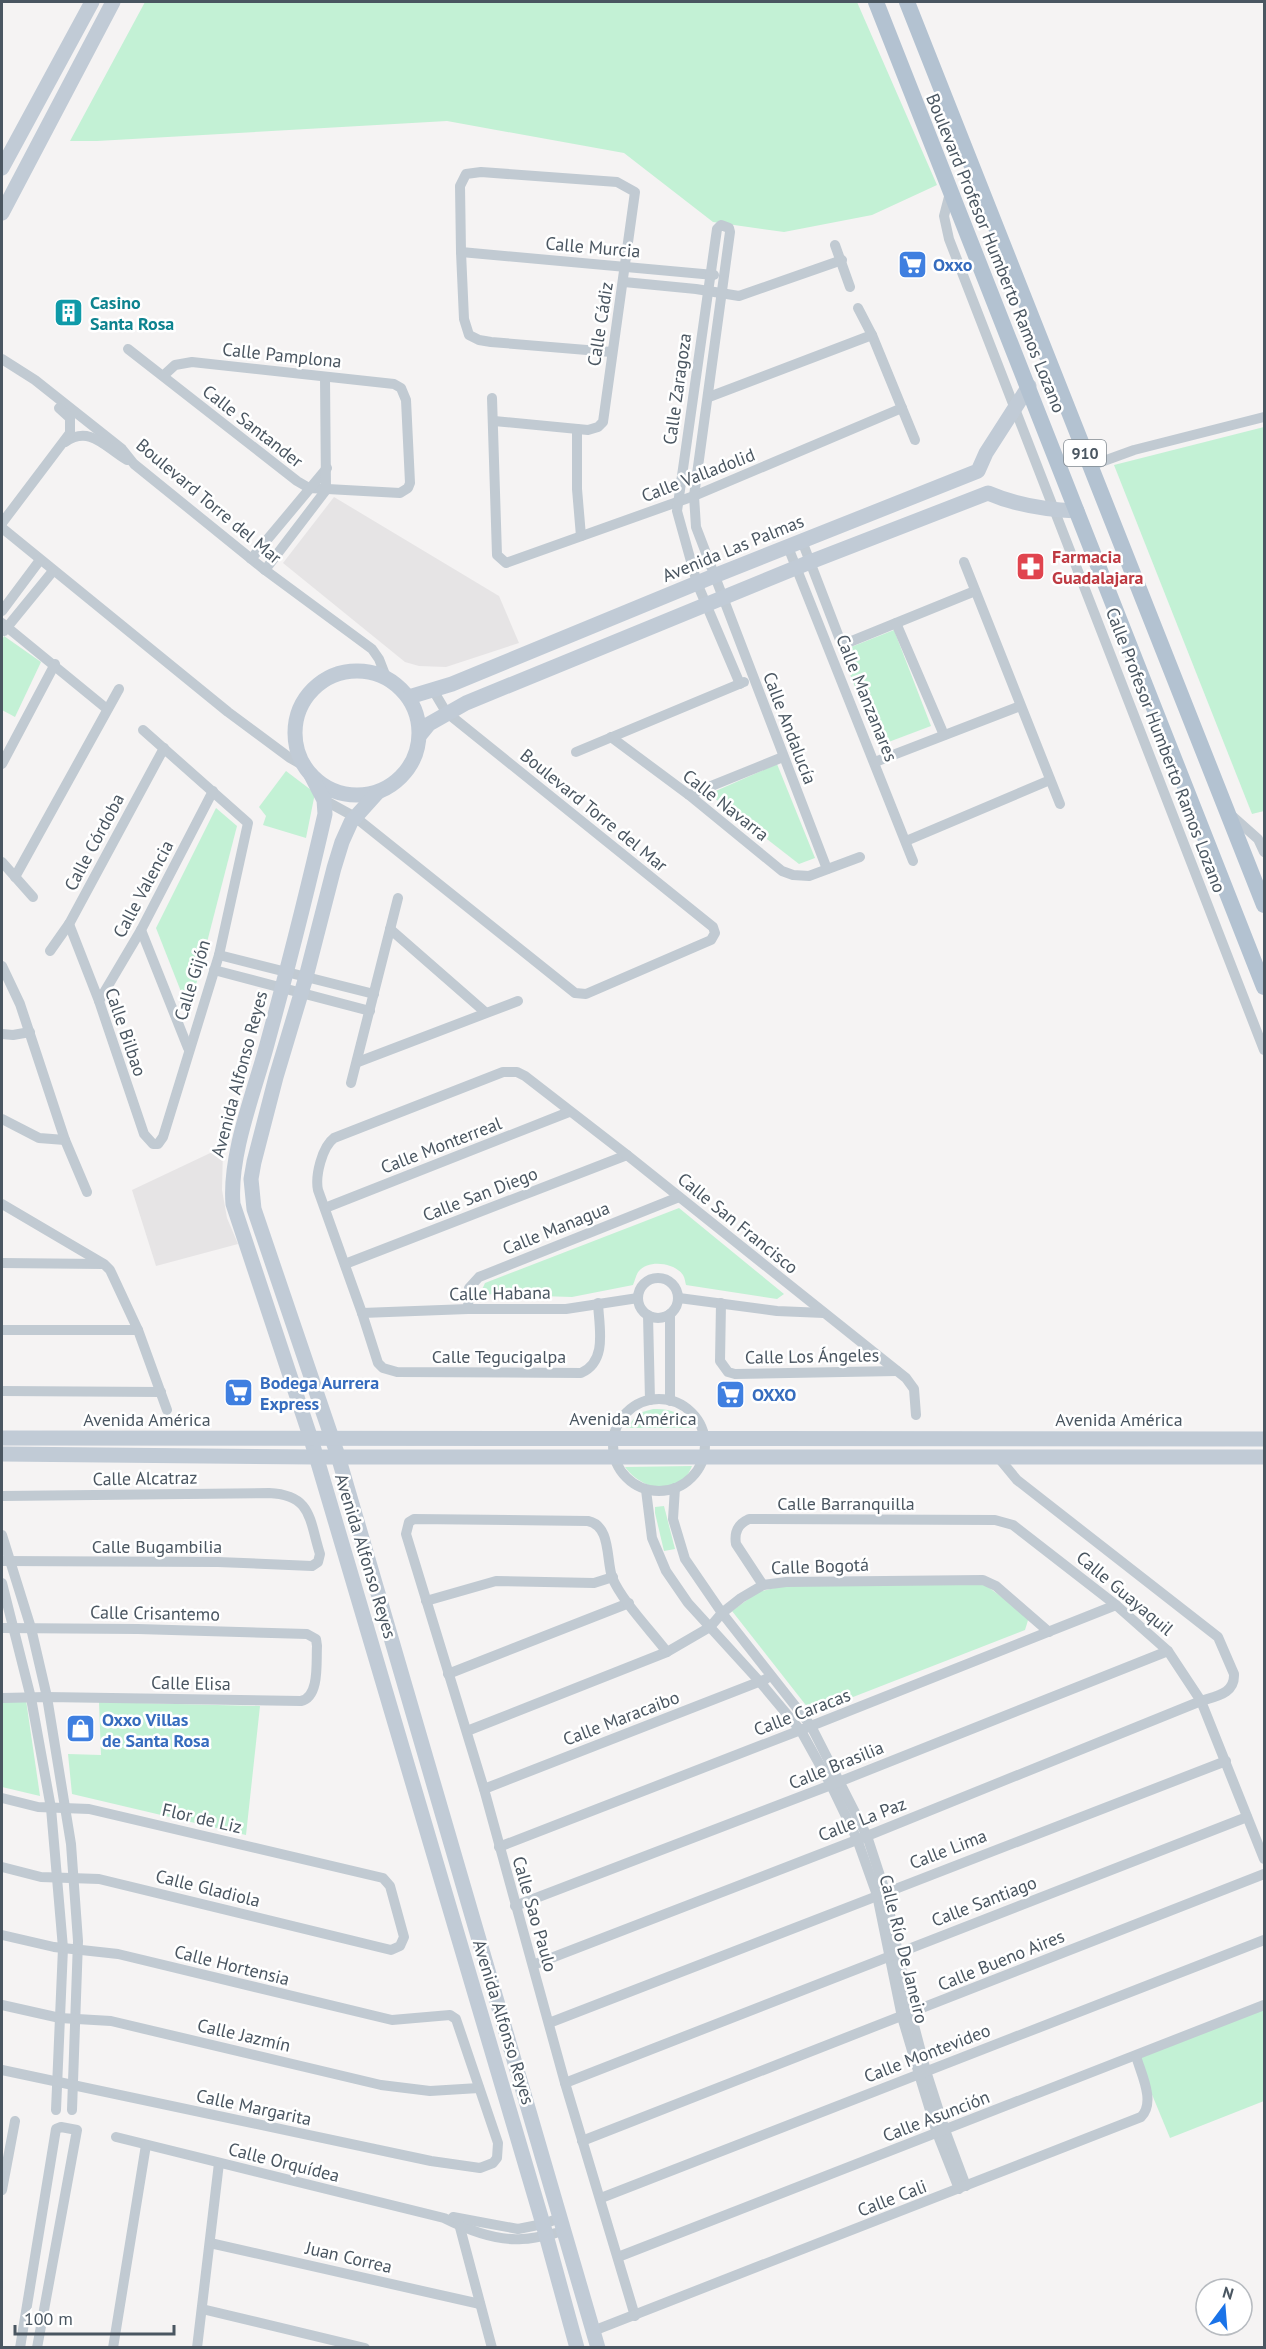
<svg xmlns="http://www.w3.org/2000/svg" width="1266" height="2349" font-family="'PT Sans',sans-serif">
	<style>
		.education { fill: #e6e4e5 }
		.green { fill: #c3f1d5 }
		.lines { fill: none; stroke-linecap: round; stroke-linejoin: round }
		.street { stroke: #c1cad2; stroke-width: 10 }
		.secondary { stroke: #c1cbd6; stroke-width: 15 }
		.primary { stroke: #b3c2d1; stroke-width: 16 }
		.labels { text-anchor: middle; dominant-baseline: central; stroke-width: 5; stroke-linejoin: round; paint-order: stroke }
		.shield { fill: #fff; stroke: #808990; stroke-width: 1.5 }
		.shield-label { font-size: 16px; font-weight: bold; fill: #4a5661 }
		.street-label { font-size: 18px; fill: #4a5661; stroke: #fff }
		.shop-label { font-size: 18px; font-weight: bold; fill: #366cbe; stroke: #fff; text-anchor: start }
		.culture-label { font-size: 18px; font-weight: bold; fill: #0d838f; stroke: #fff; text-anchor: start }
		.health-label { font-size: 18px; font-weight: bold; fill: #be3a42; stroke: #fff; text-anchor: start }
	</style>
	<rect width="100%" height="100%" fill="#f5f3f3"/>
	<g class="education">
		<path d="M334,497L499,596L519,643L446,667L419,666L405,662L283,563Z"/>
		<path d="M223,1147L222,1190L227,1218L238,1244L156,1266L132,1190Z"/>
	</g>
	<g class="green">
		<path d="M145,2H857L937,185L872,215L784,232L713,222L624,153L447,121L97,141H70Z"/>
		<path d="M1264,427V811L1252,814L1114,465Z"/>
		<path d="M894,630L931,726L878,746L841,651Z"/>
		<path d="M4,636L41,662L15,717L2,710V640Z"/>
		<path d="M777,764L815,858L799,864L709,794Z"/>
		<path d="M286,771L315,793L306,838L263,825L266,816L259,807Z"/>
		<path d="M216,808L237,826L189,1012L156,928Z"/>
		<path d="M679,1208L784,1294L777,1299L686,1285C685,1282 685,1278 683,1275C675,1263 649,1259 639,1271C636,1274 635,1281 633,1285L572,1297L480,1294L485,1283Z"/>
		<path d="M653,1409C669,1408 685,1413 692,1428H626L639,1413Z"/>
		<path d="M692,1466C690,1470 688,1475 685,1478C667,1498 637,1484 625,1467Z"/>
		<path d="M664,1506L675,1549L664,1551L655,1513V1507Z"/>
		<path d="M984,1584L1029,1617L1025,1630L812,1713L732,1611L758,1592L783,1586Z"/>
		<path d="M26,1700L40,1796L2,1787V1701Z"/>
		<path d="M99,1702L260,1706L246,1835L72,1794L68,1754L101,1755Z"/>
		<path d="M1264,2005V2101L1170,2138L1136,2056Z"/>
	</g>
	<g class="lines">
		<g class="street">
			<path d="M950,193L944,216L949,239L1264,1050"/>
			<path d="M835,245L850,287"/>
			<path d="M461,252L714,275"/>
			<path d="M624,282L696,289L739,296L842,260"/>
			<path d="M858,308L872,335L915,440"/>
			<path d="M128,349L297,481L309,488L400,493L408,488L410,483L406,400L401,388L394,384L192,362L175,365L163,376"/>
			<path d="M2,359L35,380L122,449L134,464L265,570L372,649L379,659L386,677"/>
			<path d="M709,397L872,335"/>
			<path d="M492,398L497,555L506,563L694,496L902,408"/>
			<path d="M494,421L588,430L598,427L603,422L635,192L617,182L481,172L466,174L460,186L461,252L464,319L469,335L479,340L491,342L611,352"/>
			<path d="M577,429V489L581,536"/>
			<path d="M65,442C90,425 105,447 127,460"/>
			<path d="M1090,466L1134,450L1264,417"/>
			<path d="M2,523L70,433V418L59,408"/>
			<path d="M2,528L228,712L290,758L304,766"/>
			<path d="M802,541L842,645L975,591"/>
			<path d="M788,547L913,861"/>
			<path d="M251,559L327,468"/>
			<path d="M964,562L1060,804"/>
			<path d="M265,570L326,490L325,377"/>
			<path d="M2,611L40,560"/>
			<path d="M2,623L107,709"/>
			<path d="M896,623L944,735"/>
			<path d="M4,631L53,571"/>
			<path d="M740,684L697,583L677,511L717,229L721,225L729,228L730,232L694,496L696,527L827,869"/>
			<path d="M611,737L689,795L782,871L793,875L809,876L860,857"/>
			<path d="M576,752L744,682"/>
			<path d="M875,762L1020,706"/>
			<path d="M2,764L55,664"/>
			<path d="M689,795L783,757"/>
			<path d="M324,800L355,817L575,993L586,994L711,940L715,933L713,927L446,712L433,690"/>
			<path d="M1231,815L1258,839L1264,852"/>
			<path d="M906,841L1050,780"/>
			<path d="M2,862L33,897"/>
			<path d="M15,877L119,689"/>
			<path d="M69,924L99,1001L144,1134L153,1144H158L163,1137L219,955L248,823L143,730"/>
			<path d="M390,929L485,1012"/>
			<path d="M141,930L188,1048"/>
			<path d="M50,951L69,924L164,748"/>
			<path d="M219,955L374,994"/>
			<path d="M2,966L20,1004L65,1140L87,1192"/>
			<path d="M214,970L370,1011"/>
			<path d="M99,1001L141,930L213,791"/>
			<path d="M2,1034L13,1035L30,1032"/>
			<path d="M358,1062L518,1001"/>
			<path d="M351,1083L398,898"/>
			<path d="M2,1119L39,1138L65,1140"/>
			<path d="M2,1204L104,1264L110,1270L138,1330L167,1410"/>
			<path d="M325,1208L569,1112"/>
			<path d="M2,1263L103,1264"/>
			<path d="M345,1264L627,1155"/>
			<circle cx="658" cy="1298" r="20"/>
			<path d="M679,1298L777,1311L824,1313"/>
			<path d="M598,1303C599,1327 608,1361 581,1373L397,1372L383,1368L378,1363L362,1313L318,1190C315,1176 322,1147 334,1138L503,1072H517L525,1076L627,1155L906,1378L914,1389L916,1415"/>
			<path d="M721,1303L720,1361L728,1372L735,1374L897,1371"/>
			<path d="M468,1309L469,1288L479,1277L679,1197"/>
			<path d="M362,1313L468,1309H566L638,1298"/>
			<path d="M670,1314V1401"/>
			<path d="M648,1315L650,1400"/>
			<path d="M2,1330H138"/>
			<path d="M2,1391L161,1392"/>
			<circle cx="659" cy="1445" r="46"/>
			<path d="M675,1488L673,1519L685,1559L722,1613L811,1726L867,1836L885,1891L911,2014L926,2071L945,2130L966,2186"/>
			<path d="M646,1490L652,1538L666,1571L688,1603L760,1682L801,1731L831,1785L857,1839L877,1895L902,2017L919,2074L937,2133L959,2189"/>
			<path d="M2,1496L269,1493C312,1495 309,1519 320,1554L318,1562L312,1566L218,1562L2,1561"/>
			<path d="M2,1535L31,1628L47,1697L71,1844L78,1941L72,2110"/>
			<path d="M2,1583L31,1698L51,1808L63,1948L56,2110"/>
			<path d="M763,1585L736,1544C734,1532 738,1524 749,1519L995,1520L1013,1525L1116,1605L1168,1651L1201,1701L1264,1859"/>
			<path d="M426,1601L496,1581L594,1583L613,1577"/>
			<path d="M2,1628L138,1629L307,1634L316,1639L317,1646C316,1661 320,1697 301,1701L47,1697L2,1698"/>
			<path d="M448,1674L629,1603"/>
			<path d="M467,1731L667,1652L710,1627L722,1613L741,1598L763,1585L786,1582L983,1580L996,1586L1049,1632"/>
			<path d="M484,1789L766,1679"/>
			<path d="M2,1798L38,1807L89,1809L383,1878L390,1886L404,1937L400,1946L391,1950L99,1879L41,1877L2,1867"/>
			<path d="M499,1847L811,1726L1116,1605"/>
			<path d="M515,1906L831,1785L1168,1651"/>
			<path d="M2,1935L54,1947L118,1954L392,2020L450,2015L456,2019L498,2143L497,2158L493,2163L480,2168L431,2161L2,2070"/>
			<path d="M533,1965L867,1836L1201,1701C1216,1696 1235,1694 1234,1674L1218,1637L1017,1480L998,1457"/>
			<path d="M2,2005L60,2018L111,2021L381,2085L430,2091L479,2088"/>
			<path d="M549,2023L1226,1761"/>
			<path d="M565,2083L1247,1817"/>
			<path d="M116,2137L444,2218C466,2229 497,2241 522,2239C536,2239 551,2234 564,2231"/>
			<path d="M582,2141L1264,1874"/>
			<path d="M2,2190L15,2121"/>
			<path d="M601,2198L1264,1940"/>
			<path d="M453,2217L518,2229L543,2224L560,2218"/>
			<path d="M458,2220L492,2348"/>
			<path d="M210,2243L480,2304"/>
			<path d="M618,2257L1264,2005"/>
			<path d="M202,2309L365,2348"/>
			<path d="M635,2316L565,2083L484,1789L406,1534L409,1522L414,1519L588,1521C611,1526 606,1558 612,1577C621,1600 652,1632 667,1652"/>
			<path d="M593,2331L1141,2117C1156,2102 1141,2074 1136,2056"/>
			<path d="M20,2348L56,2129L61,2127L77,2130L37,2348"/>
			<path d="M113,2348L146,2145"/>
			<path d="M197,2348L219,2163"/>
		</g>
		<g class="secondary">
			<path d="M2,168L92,2"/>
			<path d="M2,213L113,2"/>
			<circle cx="357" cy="733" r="62"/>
			<path d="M409,697L452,684L714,576L978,471L986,453L1029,386"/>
			<path d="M420,735L429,724L466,703L810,562L988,493C1016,505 1046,510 1077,511"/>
			<path d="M311,775L324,800L325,814C307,893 287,971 266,1048C253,1095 229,1156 233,1204L311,1439L543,2224L577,2348"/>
			<path d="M378,792L351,822L342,842L334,868L306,977L276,1077L254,1162L251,1179L254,1209L338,1456L598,2348"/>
			<path d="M2,1438L1264,1439"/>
			<path d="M2,1454L316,1457H1264"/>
		</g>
		<g class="primary">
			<path d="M876,2L1264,987"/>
			<path d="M907,2L1264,905"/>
		</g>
	</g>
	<defs>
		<symbol id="supermarket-square" viewBox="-11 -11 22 22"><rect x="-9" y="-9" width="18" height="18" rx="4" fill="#3f7fe0" stroke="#fff"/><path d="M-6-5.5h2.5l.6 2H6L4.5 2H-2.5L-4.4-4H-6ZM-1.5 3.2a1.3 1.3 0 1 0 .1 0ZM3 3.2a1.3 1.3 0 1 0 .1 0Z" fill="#fff"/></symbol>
		<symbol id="building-square" viewBox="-11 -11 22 22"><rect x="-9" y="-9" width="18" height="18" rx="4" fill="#0f9aa8" stroke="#fff"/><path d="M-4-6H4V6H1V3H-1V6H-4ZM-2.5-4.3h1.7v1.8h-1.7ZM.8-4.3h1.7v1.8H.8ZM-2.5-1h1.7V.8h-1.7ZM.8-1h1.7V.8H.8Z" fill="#fff"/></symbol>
		<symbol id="pharmacy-square" viewBox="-11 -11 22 22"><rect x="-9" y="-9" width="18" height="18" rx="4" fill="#e0444e" stroke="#fff"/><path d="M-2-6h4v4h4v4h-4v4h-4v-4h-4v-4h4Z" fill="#fff"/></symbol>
		<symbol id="shop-square" viewBox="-11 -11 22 22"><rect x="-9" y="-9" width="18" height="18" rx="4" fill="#3f7fe0" stroke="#fff"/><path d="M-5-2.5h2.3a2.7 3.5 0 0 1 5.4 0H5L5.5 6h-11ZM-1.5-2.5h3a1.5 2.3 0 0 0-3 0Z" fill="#fff"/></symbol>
	</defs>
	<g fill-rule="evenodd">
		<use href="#supermarket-square" x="896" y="248" width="33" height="33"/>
		<use href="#building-square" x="52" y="296" width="33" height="33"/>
		<use href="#pharmacy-square" x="1014" y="550" width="33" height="33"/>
		<use href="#supermarket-square" x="222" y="1376" width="33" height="33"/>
		<use href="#supermarket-square" x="714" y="1378" width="33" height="33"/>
		<use href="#shop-square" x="64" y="1712" width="33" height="33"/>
	</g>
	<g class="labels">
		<rect class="shield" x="1064" y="440" width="42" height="26" rx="4.5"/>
		<g class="shield-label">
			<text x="1085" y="453">910</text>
		</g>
		<g class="street-label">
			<text transform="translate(593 247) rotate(5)">Calle Murcia</text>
			<text transform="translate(996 253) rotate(68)">Boulevard Profesor Humberto Ramos Lozano</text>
			<text transform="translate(600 324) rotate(-81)">Calle Cádiz</text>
			<text transform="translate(282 355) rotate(6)">Calle Pamplona</text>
			<text transform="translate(677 389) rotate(-82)">Calle Zaragoza</text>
			<text transform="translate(253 426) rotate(38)">Calle Santander</text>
			<text transform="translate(698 475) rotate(-21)">Calle Valladolid</text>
			<text transform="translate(209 501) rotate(40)">Boulevard Torre del Mar</text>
			<text transform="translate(733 548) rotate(-22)">Avenida Las Palmas</text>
			<text transform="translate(867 698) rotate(68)">Calle Manzanares</text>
			<text transform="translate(790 728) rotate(69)">Calle Andalucía</text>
			<text transform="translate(1166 750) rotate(69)">Calle Profesor Humberto Ramos Lozano</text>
			<text transform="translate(726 805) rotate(38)">Calle Navarra</text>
			<text transform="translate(594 810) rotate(39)">Boulevard Torre del Mar</text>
			<text transform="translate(94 842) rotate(-62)">Calle Córdoba</text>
			<text transform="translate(143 889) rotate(-62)">Calle Valencia</text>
			<text transform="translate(192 980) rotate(-73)">Calle Gijón</text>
			<text transform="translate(126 1032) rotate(71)">Calle Bilbao</text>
			<text transform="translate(239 1074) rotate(-75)">Avenida Alfonso Reyes</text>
			<text transform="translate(441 1145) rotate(-21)">Calle Monterreal</text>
			<text transform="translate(480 1194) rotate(-21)">Calle San Diego</text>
			<text transform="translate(738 1223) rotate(39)">Calle San Francisco</text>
			<text transform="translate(556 1228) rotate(-22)">Calle Managua</text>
			<text transform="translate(500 1293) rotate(-1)">Calle Habana</text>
			<text x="499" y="1356">Calle Tegucigalpa</text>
			<text transform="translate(812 1356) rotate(-1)">Calle Los Ángeles</text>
			<text x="633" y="1418">Avenida América</text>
			<text x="147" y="1419">Avenida América</text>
			<text x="1119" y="1419">Avenida América</text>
			<text transform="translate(145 1478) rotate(-1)">Calle Alcatraz</text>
			<text x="846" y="1503">Calle Barranquilla</text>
			<text x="157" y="1546">Calle Bugambilia</text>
			<text transform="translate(366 1556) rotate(73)">Avenida Alfonso Reyes</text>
			<text transform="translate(820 1566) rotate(-2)">Calle Bogotá</text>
			<text transform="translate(1125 1593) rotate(40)">Calle Guayaquil</text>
			<text transform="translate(155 1613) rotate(1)">Calle Crisantemo</text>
			<text transform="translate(191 1683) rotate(1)">Calle Elisa</text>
			<text transform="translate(802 1712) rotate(-21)">Calle Caracas</text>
			<text transform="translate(621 1718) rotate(-21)">Calle Maracaibo</text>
			<text transform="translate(836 1765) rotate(-22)">Calle Brasilia</text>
			<text transform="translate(202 1818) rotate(13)">Flor de Liz</text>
			<text transform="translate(862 1819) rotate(-21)">Calle La Paz</text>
			<text transform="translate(948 1849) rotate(-21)">Calle Lima</text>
			<text transform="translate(208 1888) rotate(14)">Calle Gladiola</text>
			<text transform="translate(984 1901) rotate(-21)">Calle Santiago</text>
			<text transform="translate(535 1914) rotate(74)">Calle Sao Paulo</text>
			<text transform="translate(904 1949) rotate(76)">Calle Río De Janeiro</text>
			<text transform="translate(1001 1960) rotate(-22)">Calle Bueno Aires</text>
			<text transform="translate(232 1965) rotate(14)">Calle Hortensia</text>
			<text transform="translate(504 2022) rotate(73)">Avenida Alfonso Reyes</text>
			<text transform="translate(244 2035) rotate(13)">Calle Jazmín</text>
			<text transform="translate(927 2053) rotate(-21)">Calle Montevideo</text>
			<text transform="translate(254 2107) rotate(12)">Calle Margarita</text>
			<text transform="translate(936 2116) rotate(-21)">Calle Asunción</text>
			<text transform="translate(284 2162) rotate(14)">Calle Orquídea</text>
			<text transform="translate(892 2198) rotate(-21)">Calle Cali</text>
			<text transform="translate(349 2257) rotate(13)">Juan Correa</text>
		</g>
		<g class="shop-label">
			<text x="933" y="264">Oxxo</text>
			<text x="260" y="1382">Bodega Aurrera<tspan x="260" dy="21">Express</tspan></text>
			<text x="752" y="1394">OXXO</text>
			<text x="102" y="1719">Oxxo Villas<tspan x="102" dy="21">de Santa Rosa</tspan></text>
		</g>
		<g class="culture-label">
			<text x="90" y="302">Casino<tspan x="90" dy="21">Santa Rosa</tspan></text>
		</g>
		<g class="health-label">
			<text x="1052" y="556">Farmacia<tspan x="1052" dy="21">Guadalajara</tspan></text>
		</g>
	</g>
	<rect width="1266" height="2349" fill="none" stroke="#4a5661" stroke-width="6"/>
	<g transform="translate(1224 2307) rotate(16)"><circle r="28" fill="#ffffff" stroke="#b7bbc0" stroke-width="1.5"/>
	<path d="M0-4.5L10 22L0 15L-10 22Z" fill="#1a73e8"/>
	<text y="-9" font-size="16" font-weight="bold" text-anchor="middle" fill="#4a5661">N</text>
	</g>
	<path d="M15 2325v9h159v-9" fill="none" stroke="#4a5661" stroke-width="3"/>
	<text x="24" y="2325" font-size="18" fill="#4a5661" stroke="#ffffff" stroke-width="4.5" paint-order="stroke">100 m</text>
</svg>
